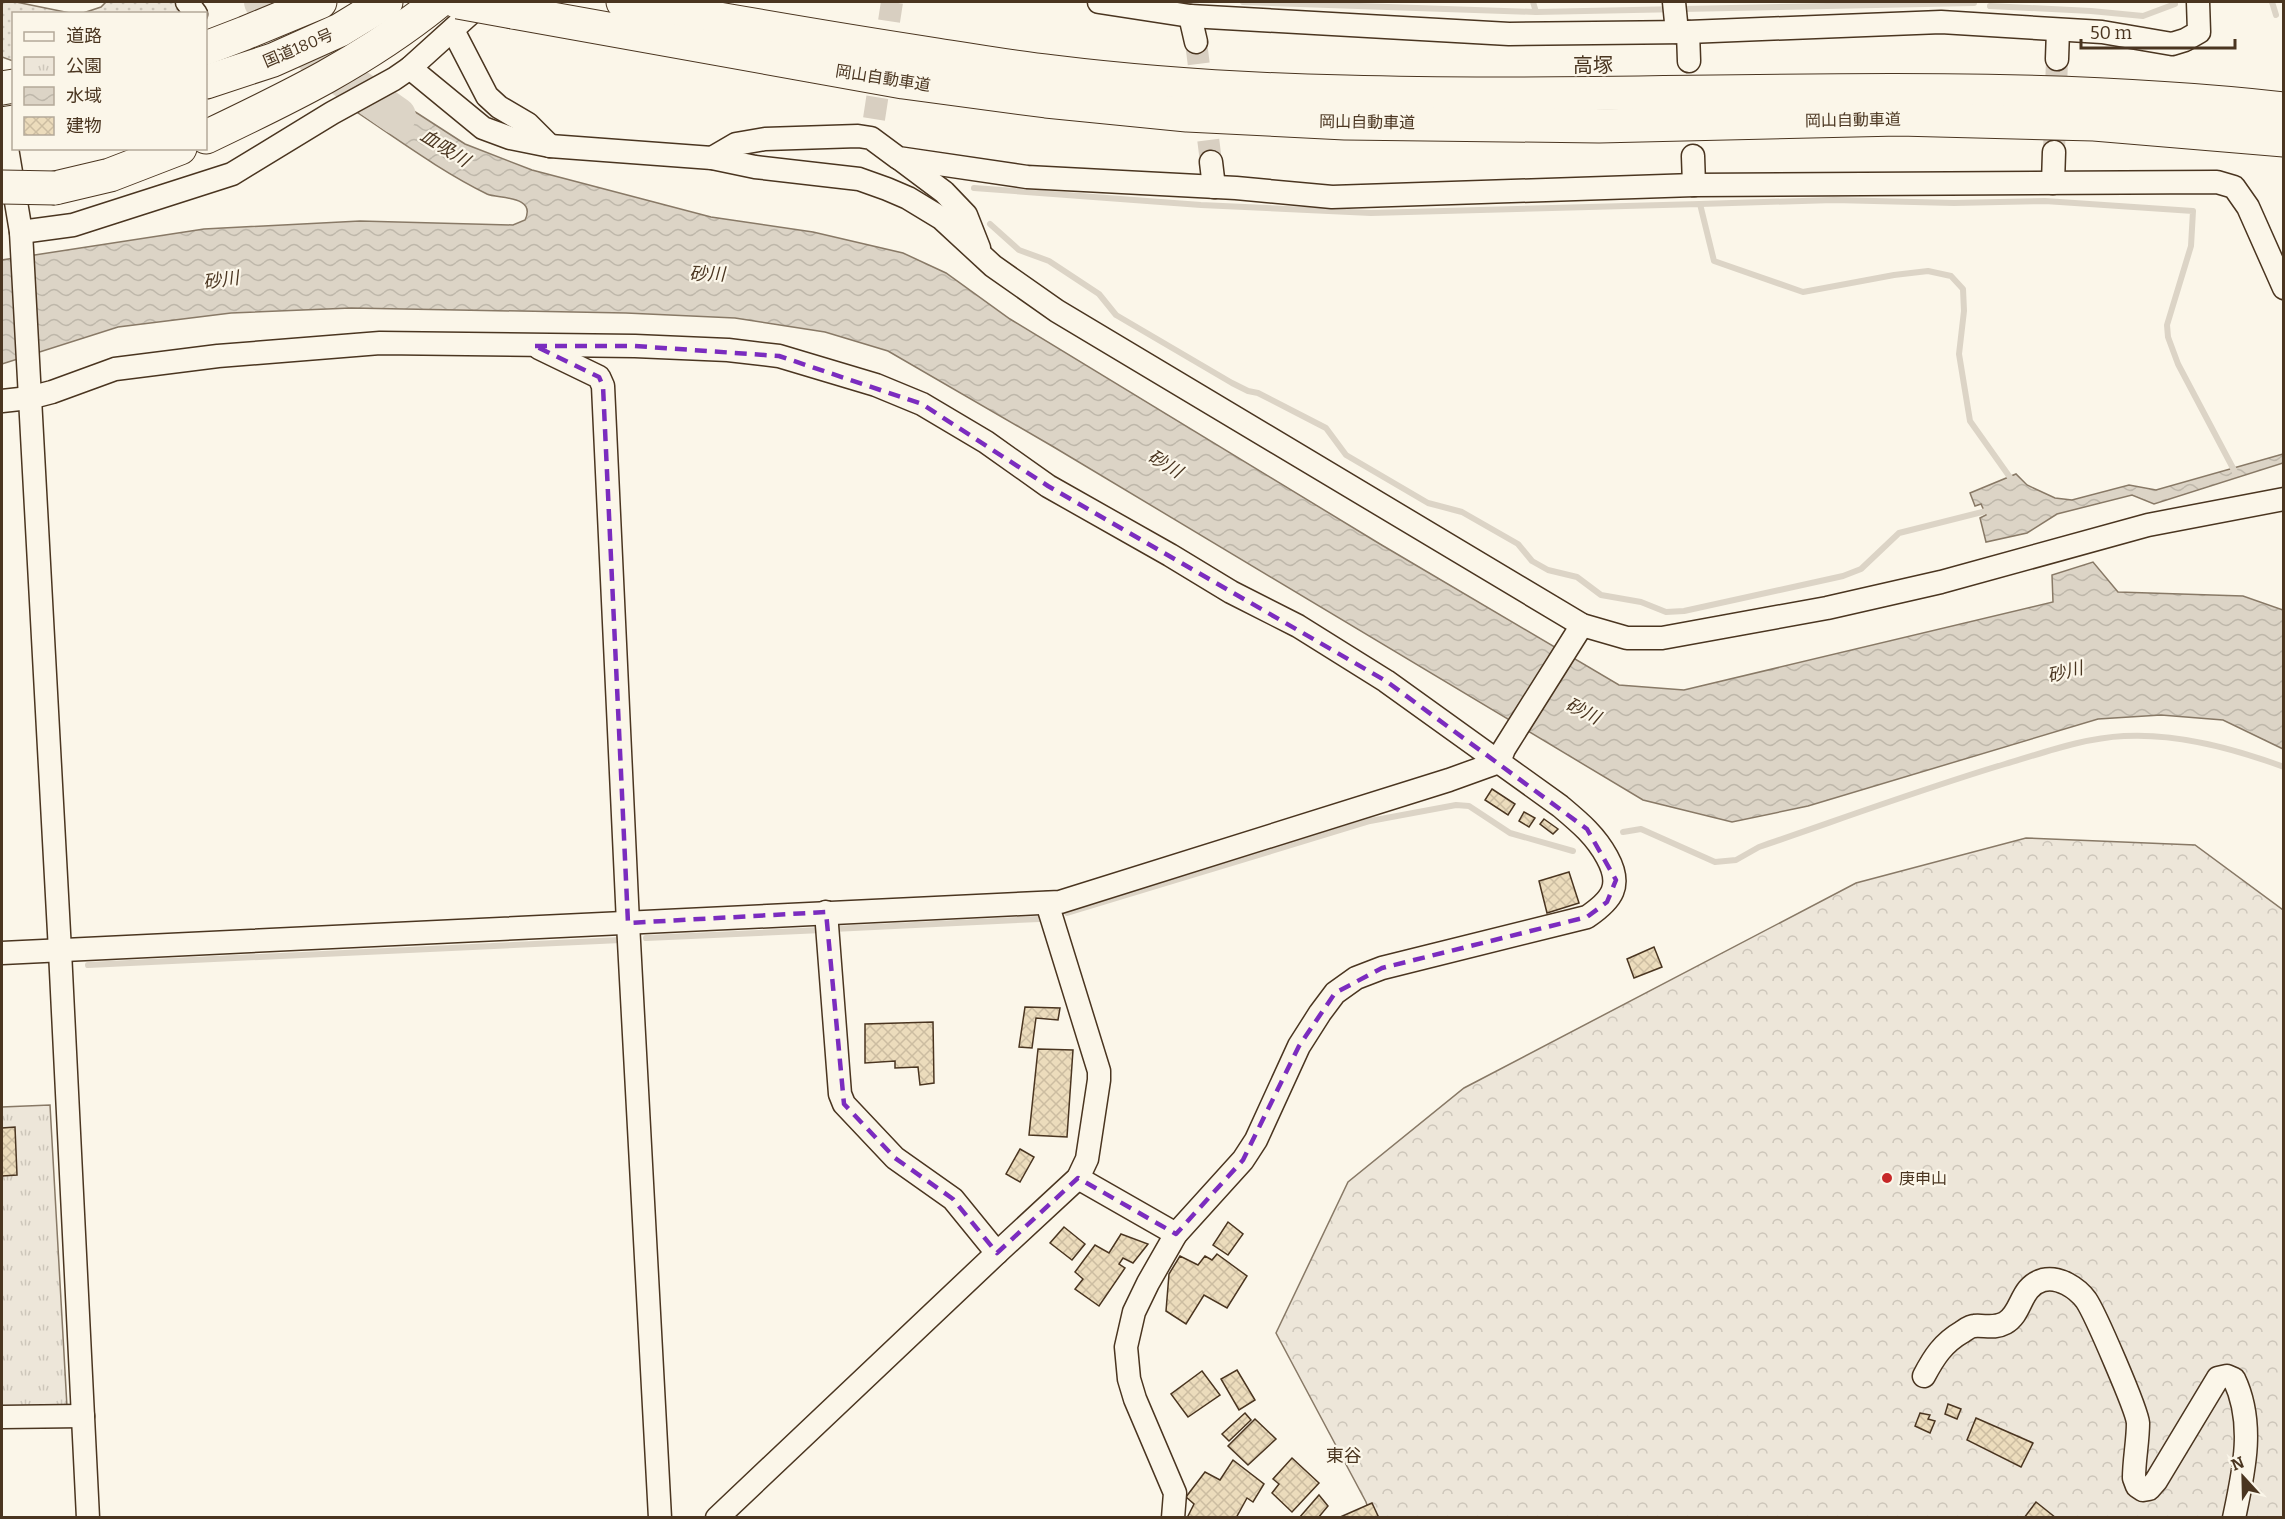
<svg xmlns="http://www.w3.org/2000/svg" width="2285" height="1519" font-family="Bitter,'Noto Sans JP',serif">
	<style>
		.grass { fill: url(#grass-dots); stroke: #887966; stroke-width: 1.5 }
		.forest { fill: url(#forest-crowns); stroke: #887966; stroke-width: 1.5 }
		.park { fill: url(#park-tufts); stroke: #887966; stroke-width: 1.5 }
		.water { fill: url(#water-waves); stroke: #887966; stroke-width: 1.5 }
		.lines { fill: none; stroke-linecap: round; stroke-linejoin: round }
		.stream { stroke: #dcd4c6; stroke-width: 6 }
		.river { stroke: #dcd4c6; stroke-width: 38 }
		.building { fill: url(#building-cross-hatch); stroke: #4a3520; stroke-width: 1.5 }
		.minor-tunnel { stroke: #d8cfc1; stroke-width: 22; stroke-dasharray: 22 11; stroke-linecap: butt }
		.minor-casing { stroke: #4a3520; stroke-width: 25 }
		.highway-casing { stroke: #4a3520; stroke-width: 35 }
		.minor { stroke: #fbf6e9; stroke-width: 22 }
		.highway { stroke: #fbf6e9; stroke-width: 33 }
		.highway-bridge-casing { stroke: #4a3520; stroke-width: 35; stroke-linecap: butt }
		.highway-bridge { stroke: #fbf6e9; stroke-width: 33 }
		.marked { fill: none; stroke: #7b2cbf; stroke-width: 4.5; stroke-dasharray: 12 8; stroke-linejoin: round }
		.poi-dot { fill: #c62828; stroke: #fbf6e9; stroke-width: 2 }
		.labels { text-anchor: middle; dominant-baseline: central; stroke-width: 4.5; stroke-linejoin: round; paint-order: stroke }
		.street-label { font-size: 16px; fill: #4a3520; stroke: #fbf6e9 }
		.poi-label { font-size: 16px; fill: #4a3520; stroke: #fbf6e9; text-anchor: start }
		.water-label { font-size: 18px; font-style: italic; fill: #4a3520; stroke: #fbf6e9 }
		.neighbourhood-label { font-size: 18px; fill: #4a3520; stroke: #fbf6e9 }
		.quarter-label { font-size: 20px; fill: #4a3520; stroke: #fbf6e9 }
	</style>
	<defs>
		<pattern id="grass-dots" width="8" height="8" patternUnits="userSpaceOnUse" patternTransform="scale(1.5)"><rect width="8" height="8" fill="#ede6d9"/><path d="M2 2h.1M6 6h.1" fill="none" stroke="#cdc6ba" stroke-width="1.8" stroke-linecap="round"/></pattern>
		<pattern id="forest-crowns" width="20" height="18" patternUnits="userSpaceOnUse" patternTransform="scale(1.5)"><rect width="20" height="18" fill="#ede6d9"/><path d="M2 6a3 3 0 1 1 6 0M12 15a3 3 0 1 1 6 0" fill="none" stroke="#cdc6ba"/></pattern>
		<pattern id="park-tufts" width="24" height="20" patternUnits="userSpaceOnUse" patternTransform="scale(1.5)"><rect width="24" height="20" fill="#ede6d9"/><path d="M3 7l-1-3M5 7V3M7 7l1-3M15 17l-1-3M17 17v-4M19 17l1-3" fill="none" stroke="#cdc6ba"/></pattern>
		<pattern id="water-waves" width="16" height="10" patternUnits="userSpaceOnUse" patternTransform="scale(1.5)"><rect width="16" height="10" fill="#dcd4c6"/><path d="M0 5q4-4 8 0t8 0" fill="none" stroke="#beb7aa"/></pattern>
		<pattern id="building-cross-hatch" width="8" height="8" patternUnits="userSpaceOnUse" patternTransform="scale(1.5)"><rect width="8" height="8" fill="#ecdcbc"/><path d="M0 0l8 8M0 8l8-8" fill="none" stroke="#ccbda1"/></pattern>
	</defs>
	<rect width="100%" height="100%" fill="#fbf6e9"/>
	<g class="grass">
		<path d="M2,2H16L70,13L14,14L13,61L2,57Z"/>
		<path d="M106,2H179L187,14H80L101,7Z"/>
	</g>
	<path class="forest" d="M2026,838L2195,845L2283,910V1517H1371L1366,1502L1276,1333L1348,1182L1464,1088L1856,883Z"/>
	<path class="park" d="M50,1105L67,1407H2V1107Z"/>
	<g class="water">
		<path d="M389,95L465,144L532,170L711,217L813,232L903,253L946,273L1010,319L1380,544L1619,685L1684,690L2053,602L2052,575L2093,562L2118,592L2243,596L2283,610V749L2223,720L2161,715L2098,719L1808,806L1732,822L1643,800L1052,446L888,351L825,332L735,318L626,313L351,308L231,313L118,327L2,364V260L204,229L360,221L513,225L525,220C537,195 498,199 487,194C442,172 400,141 358,113Z"/>
		<path d="M2283,454V463L2154,504L2132,495L2057,514L2027,533L1986,542L1980,518L1986,515L1981,504L1975,506L1970,493L2016,474L2027,485L2055,498L2072,500L2129,485L2156,490Z"/>
	</g>
	<g class="lines">
		<g class="stream">
			<path d="M1243,2L1536,12L1974,3"/>
			<path d="M1533,2L1536,12"/>
			<path d="M2272,2L2276,15"/>
			<path d="M1990,6L2091,11L2143,16L2175,4"/>
			<path d="M974,188L1201,205L1371,213L1700,204L1714,261L1803,292L1894,275L1928,271L1951,276L1963,289L1964,311L1959,354L1970,421L2014,483"/>
			<path d="M1700,204L1834,200L1954,203L2045,201L2193,211L2191,246L2167,325L2168,337L2178,364L2235,472"/>
			<path d="M990,224L1019,250L1049,261L1099,294L1116,315L1232,383L1248,391L1258,393L1326,428L1346,455L1428,503L1462,512L1518,544L1532,561L1548,570L1577,577L1601,595L1641,602L1666,612L1684,611L1843,576L1861,569L1899,533L1990,510"/>
			<path d="M1623,832L1641,829L1715,862L1736,860L1759,847C1841,819 1922,789 2005,764C2043,753 2083,738 2124,736C2178,733 2233,748 2284,767"/>
			<path d="M1067,913L1370,821L1456,805L1469,806L1510,833L1573,851"/>
			<path d="M833,929L1039,919"/>
			<path d="M646,938L822,930"/>
			<path d="M88,965L621,940"/>
		</g>
		<path class="river" d="M263,2L320,62L397,116"/>
	</g>
	<g class="building">
		<path d="M1492,789L1515,804L1508,815L1485,800Z"/>
		<path d="M1524,812L1535,818L1529,827L1519,821Z"/>
		<path d="M1544,819L1558,829L1553,834L1540,824Z"/>
		<path d="M1569,872L1579,903L1547,913L1539,881Z"/>
		<path d="M1654,947L1662,967L1634,978L1627,959Z"/>
		<path d="M1025,1007L1060,1008L1058,1020L1036,1018L1032,1048L1019,1047Z"/>
		<path d="M933,1022L934,1083L920,1085L918,1067L895,1068V1061L865,1063V1024Z"/>
		<path d="M1038,1049L1073,1050L1067,1137L1029,1135Z"/>
		<path d="M15,1127L17,1175L2,1176V1128Z"/>
		<path d="M1020,1149L1034,1157L1020,1182L1006,1174Z"/>
		<path d="M1228,1222L1243,1234L1228,1255L1213,1245Z"/>
		<path d="M1064,1227L1085,1244L1072,1260L1050,1243Z"/>
		<path d="M1121,1234L1148,1244L1133,1263L1123,1258L1119,1264L1125,1268L1099,1306L1075,1289L1083,1279L1075,1272L1095,1245L1109,1253Z"/>
		<path d="M1217,1254L1247,1276L1227,1308L1204,1295L1186,1324L1166,1311L1169,1274L1180,1256L1198,1265L1205,1256L1212,1260Z"/>
		<path d="M1237,1370L1255,1400L1239,1410L1221,1379Z"/>
		<path d="M1202,1371L1220,1395L1188,1417L1171,1394Z"/>
		<path d="M1948,1404L1961,1409L1957,1419L1945,1414Z"/>
		<path d="M1245,1413L1251,1420L1229,1441L1222,1434Z"/>
		<path d="M1920,1413L1930,1415L1928,1419L1935,1421L1930,1433L1915,1426Z"/>
		<path d="M1976,1418L2033,1443L2021,1467L1967,1440Z"/>
		<path d="M1255,1419L1276,1439L1248,1465L1228,1446Z"/>
		<path d="M1292,1458L1319,1483L1292,1512L1272,1493L1279,1484L1273,1479Z"/>
		<path d="M1233,1460L1264,1484L1253,1502L1247,1498L1236,1518H1187L1194,1504L1186,1497L1205,1472L1220,1480Z"/>
		<path d="M1319,1495L1328,1506L1318,1518H1299Z"/>
		<path d="M2036,1502L2056,1518H2024Z"/>
		<path d="M1372,1503L1379,1518H1338Z"/>
	</g>
	<g class="lines">
		<g class="minor-tunnel">
			<path d="M1196,42L1211,162"/>
			<path d="M874,119L892,2"/>
			<path d="M2054,152L2057,59"/>
		</g>
		<defs>
			<g id="minor">
				<path d="M187,2L196,14"/>
				<path d="M1099,2L1190,16L1509,34L1688,32L1941,22L2102,32L2172,44L2185,40L2199,32L2198,2"/>
				<path d="M1674,2L1677,32"/>
				<path d="M1190,16L1196,42"/>
				<path d="M1688,32L1689,61"/>
				<path d="M456,36L487,96L499,107L528,124L550,146"/>
				<path d="M2057,59L2058,30"/>
				<path d="M410,68L483,128L510,138L550,146L712,158L755,167L859,179L887,189L908,198L941,218L993,266L1057,311L1582,625L1627,638H1662L1827,608L1941,582L2148,525L2284,499"/>
				<path d="M3,124L21,232L60,951L88,1518"/>
				<path d="M1693,156L1694,185"/>
				<path d="M712,158L736,144L765,139L858,136L871,138L898,158L1027,177L1236,188L1332,197L1694,185L2217,182L2234,187L2248,207L2284,288"/>
				<path d="M900,159L944,192L966,215L979,248"/>
				<path d="M1211,162L1214,187"/>
				<path d="M2053,183L2054,152"/>
				<path d="M21,232L73,225L232,174L332,113L394,79L410,68L483,2"/>
				<path d="M539,348L599,377L603,386L628,923L660,1518"/>
				<path d="M2,401L29,398L52,392L115,369L218,356L380,343L635,346L728,350L779,356L876,385L922,404L986,442L1048,486L1170,555L1231,592L1298,626L1386,681L1560,806C1579,822 1595,835 1607,857C1623,886 1612,900 1587,917L1382,968L1356,978L1335,993L1320,1013L1299,1046L1256,1140L1243,1160L1176,1234L1148,1283L1134,1312L1126,1347L1129,1379L1135,1399L1175,1493L1173,1518"/>
				<path d="M826,912L840,1094L844,1104L895,1158L953,1199L997,1253"/>
				<path d="M2,953L1060,902L1449,780L1499,762L1504,749L1582,625"/>
				<path d="M1078,1178L1176,1234"/>
				<path d="M1924,1376C1934,1357 1943,1343 1962,1332C1965,1330 1970,1326 1974,1326C1985,1325 1994,1329 2005,1323C2023,1313 2019,1287 2043,1280C2059,1276 2077,1288 2086,1300C2095,1313 2137,1410 2138,1423C2138,1441 2134,1460 2134,1478L2137,1486L2143,1490L2149,1489L2156,1481L2218,1378L2227,1376L2234,1379C2255,1423 2244,1471 2234,1518"/>
				<path d="M2,1417L83,1416"/>
				<path d="M717,1518L997,1253L1078,1178L1087,1159L1099,1080V1071L1047,903"/>
			</g>
			<g id="highway">
				<path d="M623,2C728,21 832,39 937,55C976,61 1015,68 1053,72C1150,84 1248,90 1346,92C1658,101 1972,74 2284,109"/>
				<path d="M513,12L903,82L1046,101L1187,115L1345,123L1599,126L1899,119L2094,124L2284,140"/>
				<path d="M206,48L245,33L320,2"/>
				<path d="M206,82L273,60L340,30L386,2"/>
				<path d="M2,88L14,86"/>
				<path d="M2,124L14,122"/>
				<path d="M206,137C290,97 365,61 438,2"/>
				<path d="M55,188L110,175L180,148"/>
			</g>
		</defs>
		<use href="#minor" class="minor-casing"/>
		<use href="#highway" class="highway-casing"/>
		<use href="#minor" class="minor"/>
		<use href="#highway" class="highway"/>
		<defs>
			<g id="highway-bridge">
				<path d="M458,2L513,12"/>
				<path d="M2,187L55,188"/>
			</g>
		</defs>
		<use href="#highway-bridge" class="highway-bridge-casing"/>
		<use href="#highway-bridge" class="highway-bridge"/>
	</g>
	<path class="marked" d="M535,346H635L779,356L922,404L1048,486L1386,681L1587,829L1616,880L1607,902L1587,917L1382,968L1335,993L1299,1046L1243,1160L1176,1234L1078,1178L997,1253L953,1199L895,1158L844,1104L826,912L628,923L603,386L599,377Z"/>
	<circle class="poi-dot" cx="1887" cy="1178" r="6"/>
	<g class="labels">
		<g class="street-label">
			<text transform="translate(298 48) rotate(-23)">国道180号</text>
			<text transform="translate(883 78) rotate(9)">岡山自動車道</text>
			<text transform="translate(1853 120) rotate(-1)">岡山自動車道</text>
			<text transform="translate(1367 122) rotate(1)">岡山自動車道</text>
		</g>
		<g class="poi-label">
			<text x="1899" y="1178">庚申山</text>
		</g>
		<g class="water-label">
			<text transform="translate(445 148) rotate(32)">血吸川</text>
			<text transform="translate(707 274) rotate(1)">砂川</text>
			<text transform="translate(221 280) rotate(-8)">砂川</text>
			<text transform="translate(1165 464) rotate(31)">砂川</text>
			<text transform="translate(2065 672) rotate(-14)">砂川</text>
			<text transform="translate(1583 711) rotate(26)">砂川</text>
		</g>
		<g class="neighbourhood-label">
			<text x="1344" y="1456">東谷</text>
		</g>
		<g class="quarter-label">
			<text x="1593" y="65">高塚</text>
		</g>
	</g>
	<rect width="2285" height="1519" fill="none" stroke="#4a3520" stroke-width="6"/>
	<rect x="12" y="12" width="195" height="138" fill="#fbf6e9" stroke="#b4a999" stroke-width="1.5"/>
	<rect x="24" y="32" width="30" height="9" fill="#fbf6e9" stroke="#b4a999" stroke-width="1.5"/>
	<text x="66" y="42" font-size="18" fill="#4a3520">道路</text>
	<rect x="24" y="57" width="30" height="18" fill="url(#park-tufts)" stroke="#b4a999" stroke-width="1.5"/>
	<text x="66" y="72" font-size="18" fill="#4a3520">公園</text>
	<rect x="24" y="87" width="30" height="18" fill="url(#water-waves)" stroke="#b4a999" stroke-width="1.5"/>
	<text x="66" y="102" font-size="18" fill="#4a3520">水域</text>
	<rect x="24" y="117" width="30" height="18" fill="url(#building-cross-hatch)" stroke="#b4a999" stroke-width="1.5"/>
	<text x="66" y="132" font-size="18" fill="#4a3520">建物</text>
	<g transform="translate(2243 1477) rotate(338)" stroke="#fbf6e9" stroke-width="4.5" paint-order="stroke">
	<path d="M0-4.5L10 22L0 15L-10 22Z" fill="#4a3520"/>
	<text y="-9" font-size="16" font-weight="bold" text-anchor="middle" fill="#4a3520">N</text>
	</g>
	<path d="M2081 39v9h154v-9" fill="none" stroke="#4a3520" stroke-width="3"/>
	<text x="2090" y="39" font-size="18" fill="#4a3520" stroke="#fbf6e9" stroke-width="4.5" paint-order="stroke">50 m</text>
</svg>
